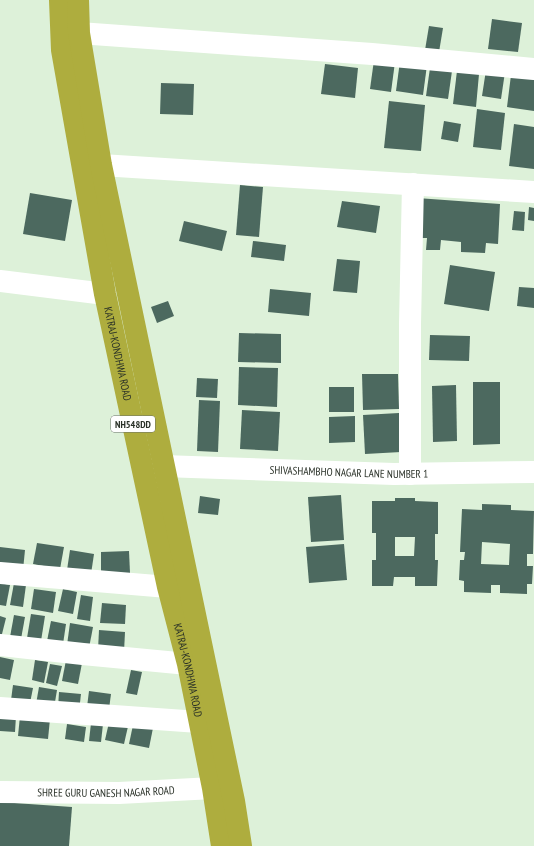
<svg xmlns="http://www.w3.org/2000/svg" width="534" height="846" font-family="'PT Sans Narrow',sans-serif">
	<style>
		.building { fill: #4c695f; fill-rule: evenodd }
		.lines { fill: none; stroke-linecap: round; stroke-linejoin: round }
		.minor { stroke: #fff; stroke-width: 22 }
		.highway { stroke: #aead3e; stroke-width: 22 }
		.labels { text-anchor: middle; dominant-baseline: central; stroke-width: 4; stroke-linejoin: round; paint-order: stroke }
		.shield { fill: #fff; stroke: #696e68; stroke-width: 1 }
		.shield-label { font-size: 10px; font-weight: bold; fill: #293027 }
		.street-label { font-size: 11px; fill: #293027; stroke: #fff }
	</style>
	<rect width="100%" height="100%" fill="#ddf1d9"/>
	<g class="building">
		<path d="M492,19L522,23L518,52L488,49Z"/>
		<path d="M429,26L443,28L439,52L425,50Z"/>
		<path d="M374,60L395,62L391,92L370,89Z"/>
		<path d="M400,61L427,65L423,95L396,91Z"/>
		<path d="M325,64L358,68L355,98L321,94Z"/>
		<path d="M430,68L452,71L448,99L426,96Z"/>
		<path d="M486,70L505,72L501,99L482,96Z"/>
		<path d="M457,71L479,74L476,107L453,104Z"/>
		<path d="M511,75L534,78V111L507,107Z"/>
		<path d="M161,83L194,84L193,115L160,114Z"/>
		<path d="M389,101L425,105L421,151L384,148Z"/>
		<path d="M477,109L505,113L501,150L473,147Z"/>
		<path d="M444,121L461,124L458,142L441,139Z"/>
		<path d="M514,124L534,127V169L509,166Z"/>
		<path d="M240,185L263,187L259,237L236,235Z"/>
		<path d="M30,193L72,200L65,241L23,234Z"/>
		<path d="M417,198L500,204L498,244L486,243L485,253L461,252V242L441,240L440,250H426L427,238H414Z"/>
		<path d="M342,201L380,206L376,233L337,227Z"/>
		<path d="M529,207L534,208V221L528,220Z"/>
		<path d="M514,211L525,212L524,231L512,230Z"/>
		<path d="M184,221L227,231L222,251L179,241Z"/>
		<path d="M253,241L286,245L284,261L251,257Z"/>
		<path d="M337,259L360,261L357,293L333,291Z"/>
		<path d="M450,265L495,272L489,311L444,304Z"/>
		<path d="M519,287L534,288V308L517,306Z"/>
		<path d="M270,289L311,293L309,316L268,312Z"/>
		<path d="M168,301L174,316L157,323L151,307Z"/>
		<path d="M239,333L281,334V363L238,362Z"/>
		<path d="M430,335L470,336L469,361L429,360Z"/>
		<path d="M239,367L278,368L277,407L238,405Z"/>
		<path d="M362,374H398L399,409L363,410Z"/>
		<path d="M197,378L218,379L217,398L196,397Z"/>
		<path d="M473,382H500V444L473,445Z"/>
		<path d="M456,385L457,441L433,442L432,386Z"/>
		<rect x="329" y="387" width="25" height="25"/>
		<path d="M199,400L220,401L218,452L197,451Z"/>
		<path d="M242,410L280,412L278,451L240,449Z"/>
		<path d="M399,413L401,452L365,454L363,415Z"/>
		<path d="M355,416V442L329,443V417Z"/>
		<path d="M341,495L344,540L311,542L308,497Z"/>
		<path d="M200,496L220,499L218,515L198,513Z"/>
		<path d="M395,498H415V501L438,502V534H435V560H438L437,586H415V577H394L393,586H372V560H376V533H372V501H395ZM395,537H415L414,556H395Z"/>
		<path d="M482,504L511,505V510L534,511L533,554H527V566H533L532,584H527V594L500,593V585H491V593L464,592V581L459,580L460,560H464L465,552H460L462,509L482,510ZM482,542L510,544L509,565L481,564Z"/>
		<path d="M37,543L64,547L60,569L33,564Z"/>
		<path d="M344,544L347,580L309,583L306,547Z"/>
		<path d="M0,547L25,550L23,570L0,568Z"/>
		<path d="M70,550L94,554L91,574L67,570Z"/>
		<path d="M129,551L130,573L101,574V552Z"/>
		<path d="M0,583L10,585L6,606L0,605Z"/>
		<path d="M14,583L26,585L23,607L10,605Z"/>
		<path d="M34,589L56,592L53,613L31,609Z"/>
		<path d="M63,589L77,592L73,614L58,611Z"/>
		<path d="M81,595L93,597L90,621L77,619Z"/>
		<path d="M102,603L126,605L125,624L100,623Z"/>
		<path d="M31,614L45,616L41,641L27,638Z"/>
		<path d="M14,615L25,617L21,639L10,637Z"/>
		<path d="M0,616L6,618L1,638L0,637Z"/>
		<path d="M51,621L66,624L63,644L47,641Z"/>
		<path d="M70,623L93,627L89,648L67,645Z"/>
		<path d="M99,630L125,632L124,652L98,650Z"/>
		<path d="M0,657L14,660L10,680L0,678Z"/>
		<path d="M35,660L48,662L44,683L32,680Z"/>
		<path d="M66,660L82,663L78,684L62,681Z"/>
		<path d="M50,664L62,666L57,686L46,683Z"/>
		<path d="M131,670L142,672L137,695L126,693Z"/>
		<path d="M13,685L33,688L30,703L11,700Z"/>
		<path d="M39,687L57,690L54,708L36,704Z"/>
		<path d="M89,691L111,694L109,709L87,707Z"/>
		<path d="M59,692L81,694L79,711L58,709Z"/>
		<path d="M0,714L16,716L15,732L0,731Z"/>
		<path d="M20,716L50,719L48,739L18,736Z"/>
		<path d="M110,718L129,722L124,744L105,740Z"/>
		<path d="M91,723L103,724L101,742L89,741Z"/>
		<path d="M67,724L86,727L84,742L65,739Z"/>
		<path d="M133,725L153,728L149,748L129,744Z"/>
		<path d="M0,802L72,807L69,846H0Z"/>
	</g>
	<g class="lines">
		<g class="minor">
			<path d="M79,33L372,54L534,69"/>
			<path d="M101,165L534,192"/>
			<path d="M0,281L105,294"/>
			<path id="s1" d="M145,467L163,466L394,474L534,472"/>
			<path d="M410,474V324L413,184"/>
			<path d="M0,573L168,587"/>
			<path d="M0,645L83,654L188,664"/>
			<path d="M0,708L199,722"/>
			<path id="s2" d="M0,792L119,793L213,788"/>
		</g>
		<g class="highway">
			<path id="s3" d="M60,0L62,50L105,294L168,587L188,664L213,788L222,846"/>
			<path d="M78,0L79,33L101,165L234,801L241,846"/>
		</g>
	</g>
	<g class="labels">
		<rect class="shield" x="111" y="416" width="44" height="16" rx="3"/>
		<g class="shield-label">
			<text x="133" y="424">NH548DD</text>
		</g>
		<g class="street-label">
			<text stroke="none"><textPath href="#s3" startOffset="359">KATRAJ-KONDHWA ROAD</textPath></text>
			<text stroke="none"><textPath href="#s1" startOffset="204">SHIVASHAMBHO NAGAR LANE NUMBER 1</textPath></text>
			<text stroke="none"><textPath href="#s3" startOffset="683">KATRAJ-KONDHWA ROAD</textPath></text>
			<text stroke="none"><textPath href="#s2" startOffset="106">SHREE GURU GANESH NAGAR ROAD</textPath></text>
		</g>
	</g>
</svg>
